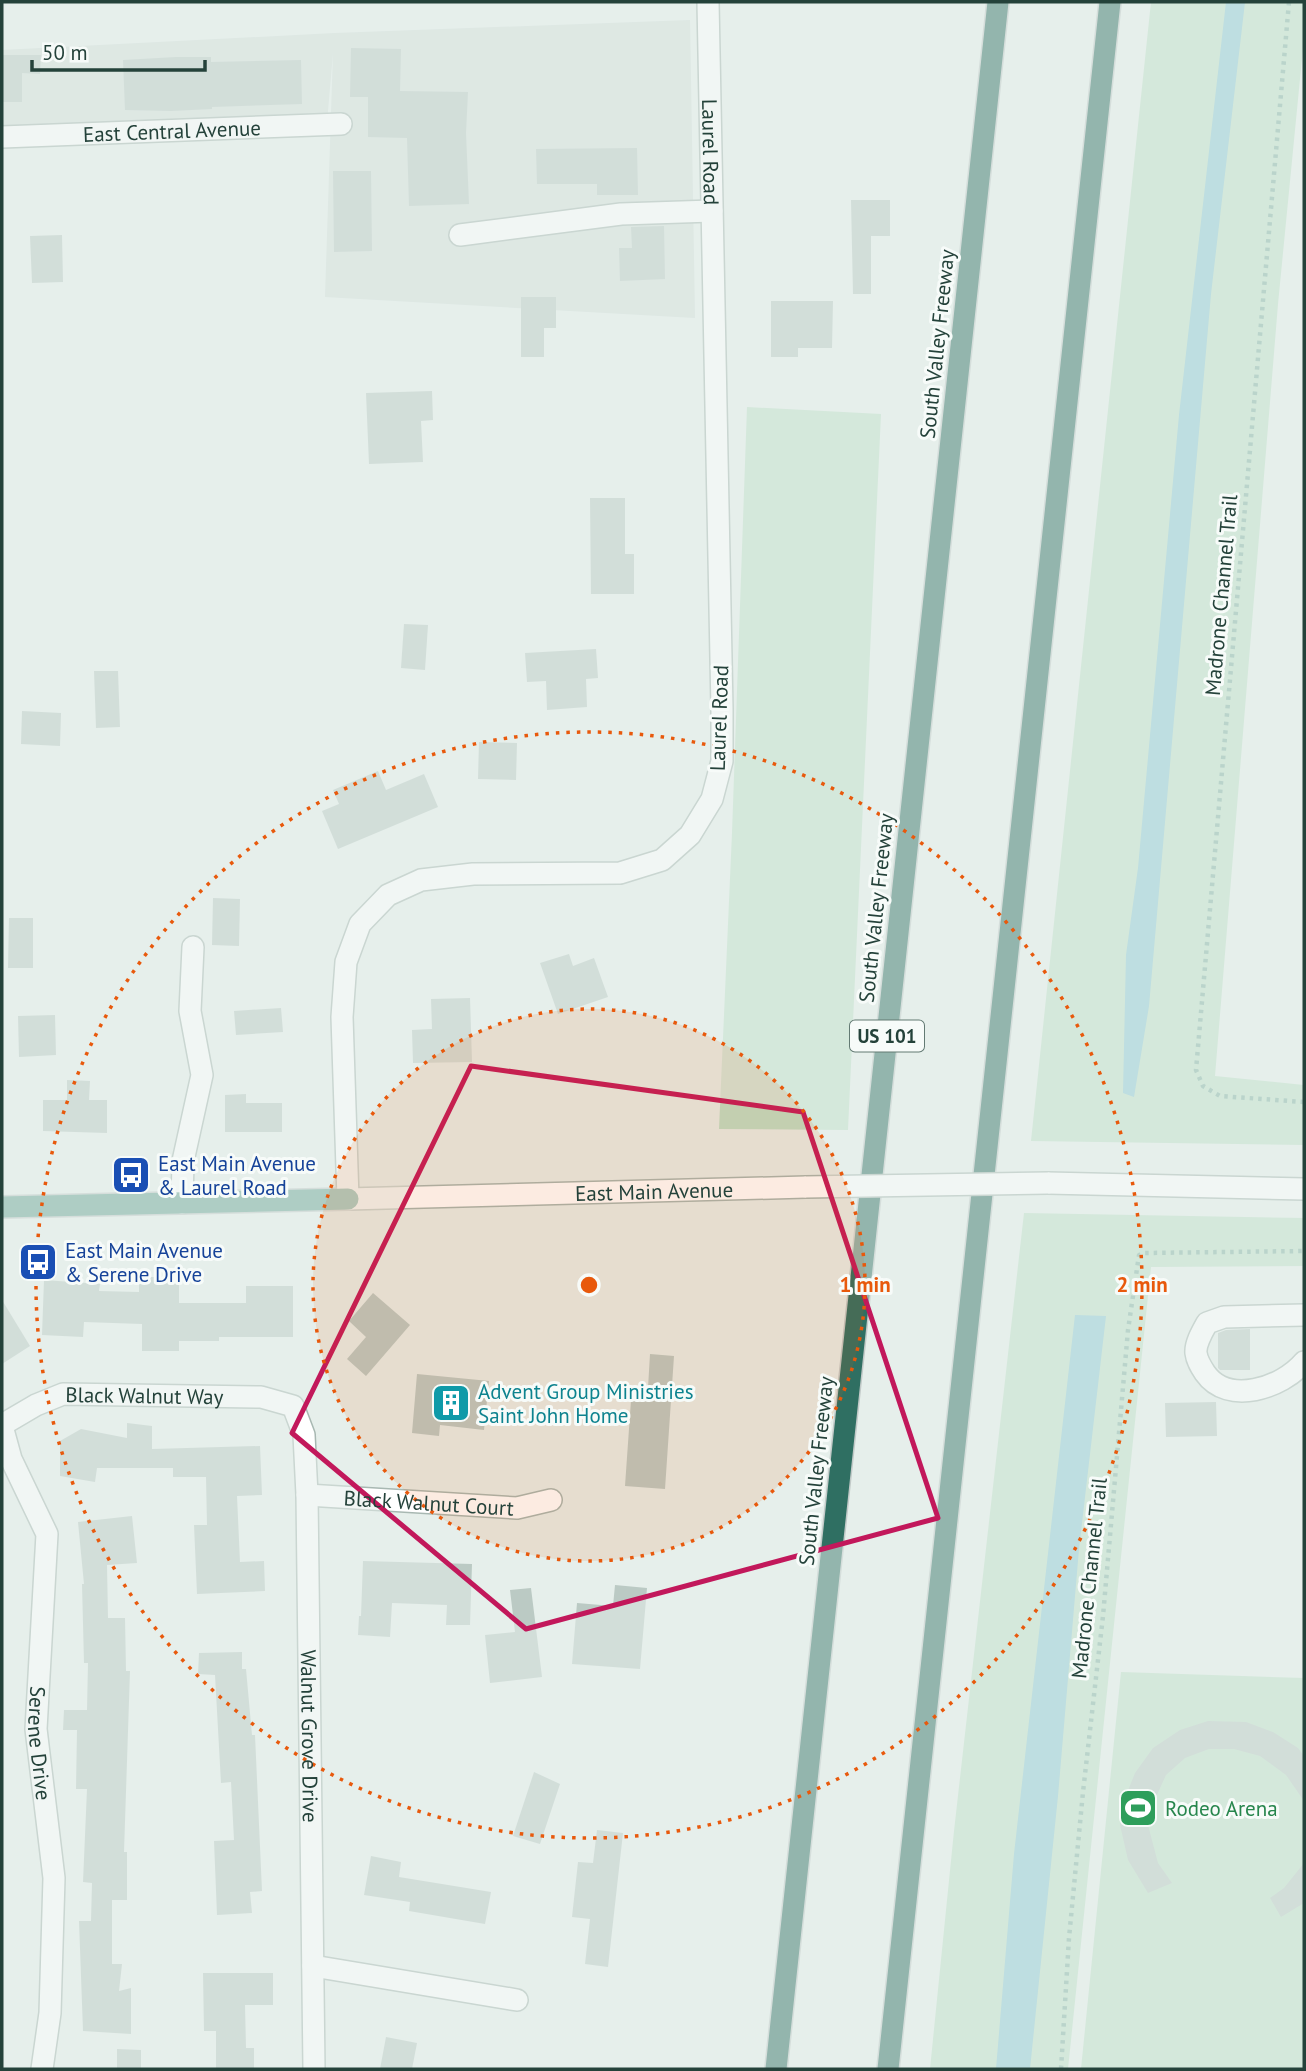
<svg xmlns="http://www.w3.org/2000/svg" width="1306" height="2071" font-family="'PT Sans',sans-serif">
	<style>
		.built { fill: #d4dfda }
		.green { fill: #bfe0c8 }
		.water { fill: #8ec9d4 }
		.building { fill: #bbcac4 }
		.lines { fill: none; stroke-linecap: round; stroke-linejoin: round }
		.minor-casing { stroke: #a8b8b2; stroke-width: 24 }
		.major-casing { stroke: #c2cac8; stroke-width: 24 }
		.highway-casing { stroke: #c2cac8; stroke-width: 24 }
		.path { stroke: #86b3a5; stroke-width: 4.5; stroke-dasharray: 3.5 5; stroke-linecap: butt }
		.minor { stroke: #fff; stroke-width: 21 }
		.major { stroke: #6aa596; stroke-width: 21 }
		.highway { stroke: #2f6f62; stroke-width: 21 }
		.minor-bridge-casing { stroke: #a8b8b2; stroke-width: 24; stroke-linecap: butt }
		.minor-bridge { stroke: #fff; stroke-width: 21 }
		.marked { fill: none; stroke: #c2185b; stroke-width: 5; stroke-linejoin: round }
		.ring { fill: none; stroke: #e8590c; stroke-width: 3.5; stroke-dasharray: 3.5 7 }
		.labels { text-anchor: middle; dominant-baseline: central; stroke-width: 6; stroke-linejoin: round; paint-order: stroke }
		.shield { fill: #f7fbf9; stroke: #637a73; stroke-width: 2 }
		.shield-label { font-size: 19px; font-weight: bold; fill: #24423a }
		.street-label { font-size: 21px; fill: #24423a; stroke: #f7fbf9 }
		.transit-label { font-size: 21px; fill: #164399; stroke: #f7fbf9; text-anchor: start }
		.culture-label { font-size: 21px; fill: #0d838f; stroke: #f7fbf9; text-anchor: start }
		.leisure-label { font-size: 21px; fill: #27864d; stroke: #f7fbf9; text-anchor: start }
		.centre { fill: #e8590c; stroke: #f7fbf9; stroke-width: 3.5 }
		.ring-label { font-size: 21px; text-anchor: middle; font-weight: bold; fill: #e8590c; stroke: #f7fbf9; stroke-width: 6; stroke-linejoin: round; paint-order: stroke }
	</style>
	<rect width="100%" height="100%" fill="#e6efeb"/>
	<path class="built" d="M690,20L695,318L325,297L333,53L327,122L2,138V50L335,33Z"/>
	<g class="green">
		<path d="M1151,2H1304V38L1278,304L1215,1076L1304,1085V1145L1031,1141Z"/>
		<path d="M747,407L881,414L848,1130L719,1129L732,833Z"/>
		<path d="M1024,1213L1304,1218V1266L1151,1267L1068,2069H930L954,1831Z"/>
		<path d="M1121,1672L1304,1678V2069H1081Z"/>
	</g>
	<g class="water">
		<path d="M1226,2H1245L1211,294L1149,1006L1134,1097L1123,1093L1126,955L1138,868L1179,415Z"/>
		<path d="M1075,1315L1106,1316L1079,1549L1058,1796L1030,2069H996L1014,1854Z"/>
	</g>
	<g class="building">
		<path d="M351,48L401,49L400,91L468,92L466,133L469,204L409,206L407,138L368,137V97H350Z"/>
		<path d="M2,55H41L40,74L22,73V102H2Z"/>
		<path d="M176,57H211V62L301,60L302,104L212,107V109L171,111L125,110L123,60Z"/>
		<path d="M637,148L638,195H597V184H537L536,149Z"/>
		<path d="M333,171H371L372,251L334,252Z"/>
		<path d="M851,200H890V236H871V294H853Z"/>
		<path d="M664,226L665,279L620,281L619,248H632L631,227Z"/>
		<path d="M62,235L63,282L32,283L30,236Z"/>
		<path d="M521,297H556V328H544V357H521Z"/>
		<path d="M771,301H833L832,348H798V357H771Z"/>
		<path d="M432,391L433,420L421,421L423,462L369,464L366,393Z"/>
		<path d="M590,498H625V554H634V594H591Z"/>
		<path d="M404,624L428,625L425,670L401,668Z"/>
		<path d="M596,649L598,678L586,679L587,707L547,710L546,681L527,682L525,653Z"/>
		<path d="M94,671H118L120,727L96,728Z"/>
		<path d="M22,711L61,713L60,746L21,744Z"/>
		<path d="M479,742L517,743L516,780L478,779Z"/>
		<path d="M378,771L386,790L424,774L438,807L338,849L322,811L339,804L333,790Z"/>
		<path d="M213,898L240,899L239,946L212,945Z"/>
		<path d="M9,918H33V968H8Z"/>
		<path d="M569,954L573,966L594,958L608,997L558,1014L540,963Z"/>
		<path d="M470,998L472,1062L413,1063L412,1030L432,1029L431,999Z"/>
		<path d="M281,1008L283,1032L236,1035L234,1011Z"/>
		<path d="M55,1015L56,1055L19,1057L18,1016Z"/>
		<path d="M67,1080L90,1081L89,1100H107V1133L43,1131V1100H67Z"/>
		<path d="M246,1094V1103H282V1132H225V1095Z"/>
		<path d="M139,1277H179V1303H246V1286H293V1337H219V1341H179V1351H142V1324L84,1322L83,1337L42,1335L44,1280L100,1284L99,1291L139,1292Z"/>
		<path d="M373,1293L410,1325L366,1376L347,1359L366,1337L349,1321Z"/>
		<path d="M2,1300L30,1346L2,1364Z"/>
		<path d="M1250,1329V1370H1220L1218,1368V1333L1226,1330Z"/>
		<path d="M650,1354L674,1356L665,1489L625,1486L632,1386L648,1388Z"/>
		<path d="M417,1374L489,1381L484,1430L440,1425L439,1436L412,1433Z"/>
		<path d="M1216,1402L1217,1436L1166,1437L1165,1403Z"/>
		<path d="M127,1423L152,1426V1449L260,1446L262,1495L237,1496L240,1562L264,1561L265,1591L197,1594L194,1525H207L206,1477H173V1468H97L95,1482L60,1476V1441L81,1429L127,1438Z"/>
		<path d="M132,1516L137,1563L107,1565L108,1618H125L126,1671H130L124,1852H127V1900H112V1964H122L119,1991L131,1988V2034L83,2031L79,1921H91L92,1883L83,1882L87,1789H76L77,1730H63L64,1710H87L88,1663H84L82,1584H84L78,1522Z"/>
		<path d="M363,1561L472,1564L470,1625H446L447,1605L392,1603L390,1637L358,1635L359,1616H361Z"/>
		<path d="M615,1585L647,1588L640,1669L572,1664L577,1603L613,1606Z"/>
		<path d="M531,1588L542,1677L490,1683L485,1635L515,1632L510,1590Z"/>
		<path d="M242,1652V1669H246L252,1735H255L262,1891L250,1892L252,1913L217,1915L214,1841L234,1840L231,1782L221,1783L215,1675L198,1674L199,1653Z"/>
		<path d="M1208,1721L1246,1722L1273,1732L1298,1748L1304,1756V1801L1286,1775L1260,1756L1234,1749H1209L1185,1758L1166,1775L1156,1797L1148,1825L1158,1863L1172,1883L1148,1893L1128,1860L1120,1825L1125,1798L1135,1773L1153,1748L1180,1730Z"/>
		<path d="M534,1772L560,1784L540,1844L513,1836Z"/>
		<path d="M597,1830L623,1833L608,1967L585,1964L590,1919L572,1917L578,1862L593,1863Z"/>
		<path d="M371,1856L401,1862L399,1877L491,1892L485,1924L409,1911L410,1902L364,1895Z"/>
		<path d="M1304,1863V1903L1281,1917L1270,1898L1284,1888Z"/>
		<path d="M203,1973H273V2005H245L246,2048H254V2069H216V2031H204Z"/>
		<path d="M386,2037L417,2043L412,2069H380Z"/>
		<path d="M117,2049L141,2050V2069H117Z"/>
	</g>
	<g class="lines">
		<defs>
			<g id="minor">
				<path id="s1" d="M708,2L722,709V761L712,799L690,835L662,860L620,873L473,874L421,880L388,895L360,924L346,962L342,1017L348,1199L806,1187"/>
				<path id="s2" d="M2,137L341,124"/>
				<path d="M460,235L621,214L712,211"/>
				<path d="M1048,1183L1304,1189"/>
				<path d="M182,1203L183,1161L202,1075L190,1011L193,947"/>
				<path d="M1304,1315L1224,1317L1207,1323C1202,1332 1195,1344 1196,1353C1197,1361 1201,1367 1205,1373C1228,1406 1282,1388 1304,1362"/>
				<path id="s3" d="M2,1425L36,1405L63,1394L261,1397L293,1406L304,1435L307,1495L314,2069"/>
				<path id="s4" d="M2,1426L11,1459L47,1534L36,1729L54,1878L50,2013L42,2069"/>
				<path id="s5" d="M307,1495L517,1508L551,1500"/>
				<path d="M313,1966L517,2000"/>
			</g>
			<path id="major" d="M2,1207L348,1199"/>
			<g id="highway">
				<path d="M776,2069L998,2"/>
				<path d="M888,2069L1110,2"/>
			</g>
		</defs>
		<use href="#minor" class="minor-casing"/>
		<use href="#major" class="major-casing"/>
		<use href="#highway" class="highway-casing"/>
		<g class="path">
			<path d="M1289,2L1196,1070L1203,1086L1220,1096L1304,1102"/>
			<path d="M1061,2069L1069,1938L1083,1792L1103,1616L1128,1330L1139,1255L1144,1253L1304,1251"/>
		</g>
		<use href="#minor" class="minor"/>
		<use href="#major" class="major"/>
		<use href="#highway" class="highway"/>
		<defs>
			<path id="minor-bridge" d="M806,1187L1048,1183"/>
		</defs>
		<use href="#minor-bridge" class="minor-bridge-casing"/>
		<use href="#minor-bridge" class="minor-bridge"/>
	</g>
	<path d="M0 0H1306V2071H0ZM471,1066L803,1112L938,1518L526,1629L292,1433Z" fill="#e6efeb" fill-opacity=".55" fill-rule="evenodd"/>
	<path class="marked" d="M471,1066L803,1112L938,1518L526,1629L292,1433Z"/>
	<circle cx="589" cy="1285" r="276" fill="#e8590c" fill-opacity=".12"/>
	<g class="ring">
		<circle cx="589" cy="1285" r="276"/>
		<circle cx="589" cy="1285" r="553"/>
	</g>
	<defs>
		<symbol id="bus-square" viewBox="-11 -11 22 22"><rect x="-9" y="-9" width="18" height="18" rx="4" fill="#1a4fb4" stroke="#f7fbf9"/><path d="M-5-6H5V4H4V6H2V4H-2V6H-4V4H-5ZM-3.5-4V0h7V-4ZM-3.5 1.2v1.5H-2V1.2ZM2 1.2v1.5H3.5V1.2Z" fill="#fff"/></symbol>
		<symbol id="building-square" viewBox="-11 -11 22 22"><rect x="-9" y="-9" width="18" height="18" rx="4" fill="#0f9aa8" stroke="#f7fbf9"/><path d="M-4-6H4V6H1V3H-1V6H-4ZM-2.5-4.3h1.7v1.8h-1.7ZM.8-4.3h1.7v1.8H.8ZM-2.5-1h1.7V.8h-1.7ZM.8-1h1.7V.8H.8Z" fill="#fff"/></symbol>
		<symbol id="stadium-square" viewBox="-11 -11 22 22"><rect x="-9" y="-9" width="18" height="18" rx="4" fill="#2e9e5b" stroke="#f7fbf9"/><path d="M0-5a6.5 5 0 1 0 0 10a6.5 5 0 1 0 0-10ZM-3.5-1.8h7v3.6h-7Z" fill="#fff"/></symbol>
	</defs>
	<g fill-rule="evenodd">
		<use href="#bus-square" x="109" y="1153" width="44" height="44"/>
		<use href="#bus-square" x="16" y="1240" width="44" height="44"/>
		<use href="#building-square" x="429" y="1381" width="44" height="44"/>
		<use href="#stadium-square" x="1116" y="1786" width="44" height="44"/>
	</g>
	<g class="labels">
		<rect class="shield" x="850" y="1020.5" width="74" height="31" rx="5"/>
		<g class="shield-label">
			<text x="887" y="1036">US 101</text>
		</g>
		<g class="street-label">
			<text stroke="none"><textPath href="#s2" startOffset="170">East Central Avenue</textPath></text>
			<text stroke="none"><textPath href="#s1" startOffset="150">Laurel Road</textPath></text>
			<text transform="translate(937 344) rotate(-84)">South Valley Freeway</text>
			<text transform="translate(1221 595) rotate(-85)">Madrone Channel Trail</text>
			<text transform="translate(719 718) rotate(-88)">Laurel Road</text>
			<text transform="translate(876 908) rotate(-84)">South Valley Freeway</text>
			<text stroke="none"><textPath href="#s1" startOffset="1782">East Main Avenue</textPath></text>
			<text stroke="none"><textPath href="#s3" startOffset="150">Black Walnut Way</textPath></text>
			<text transform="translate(816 1471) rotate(-84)">South Valley Freeway</text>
			<text stroke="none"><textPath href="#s5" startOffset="122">Black Walnut Court</textPath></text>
			<text transform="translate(1089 1578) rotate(-84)">Madrone Channel Trail</text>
			<text stroke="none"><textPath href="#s3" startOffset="632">Walnut Grove Drive</textPath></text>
			<text stroke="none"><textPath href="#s4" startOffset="327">Serene Drive</textPath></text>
		</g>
		<g class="transit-label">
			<text x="158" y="1163">East Main Avenue<tspan x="158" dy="24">&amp; Laurel Road</tspan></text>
			<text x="65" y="1250">East Main Avenue<tspan x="65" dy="24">&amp; Serene Drive</tspan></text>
		</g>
		<g class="culture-label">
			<text x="478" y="1391">Advent Group Ministries<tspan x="478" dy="24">Saint John Home</tspan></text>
		</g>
		<g class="leisure-label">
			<text x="1165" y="1808">Rodeo Arena</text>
		</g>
	</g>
	<circle cx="589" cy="1285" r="10" class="centre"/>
	<g class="ring-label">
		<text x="865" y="1292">1 min</text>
		<text x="1142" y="1292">2 min</text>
	</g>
	<rect width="1306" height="2071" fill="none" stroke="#24423a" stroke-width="7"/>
	<path d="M32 60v10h173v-10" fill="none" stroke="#24423a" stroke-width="3.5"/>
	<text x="42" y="60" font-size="21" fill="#24423a" stroke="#f7fbf9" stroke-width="5" paint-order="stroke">50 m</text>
</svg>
